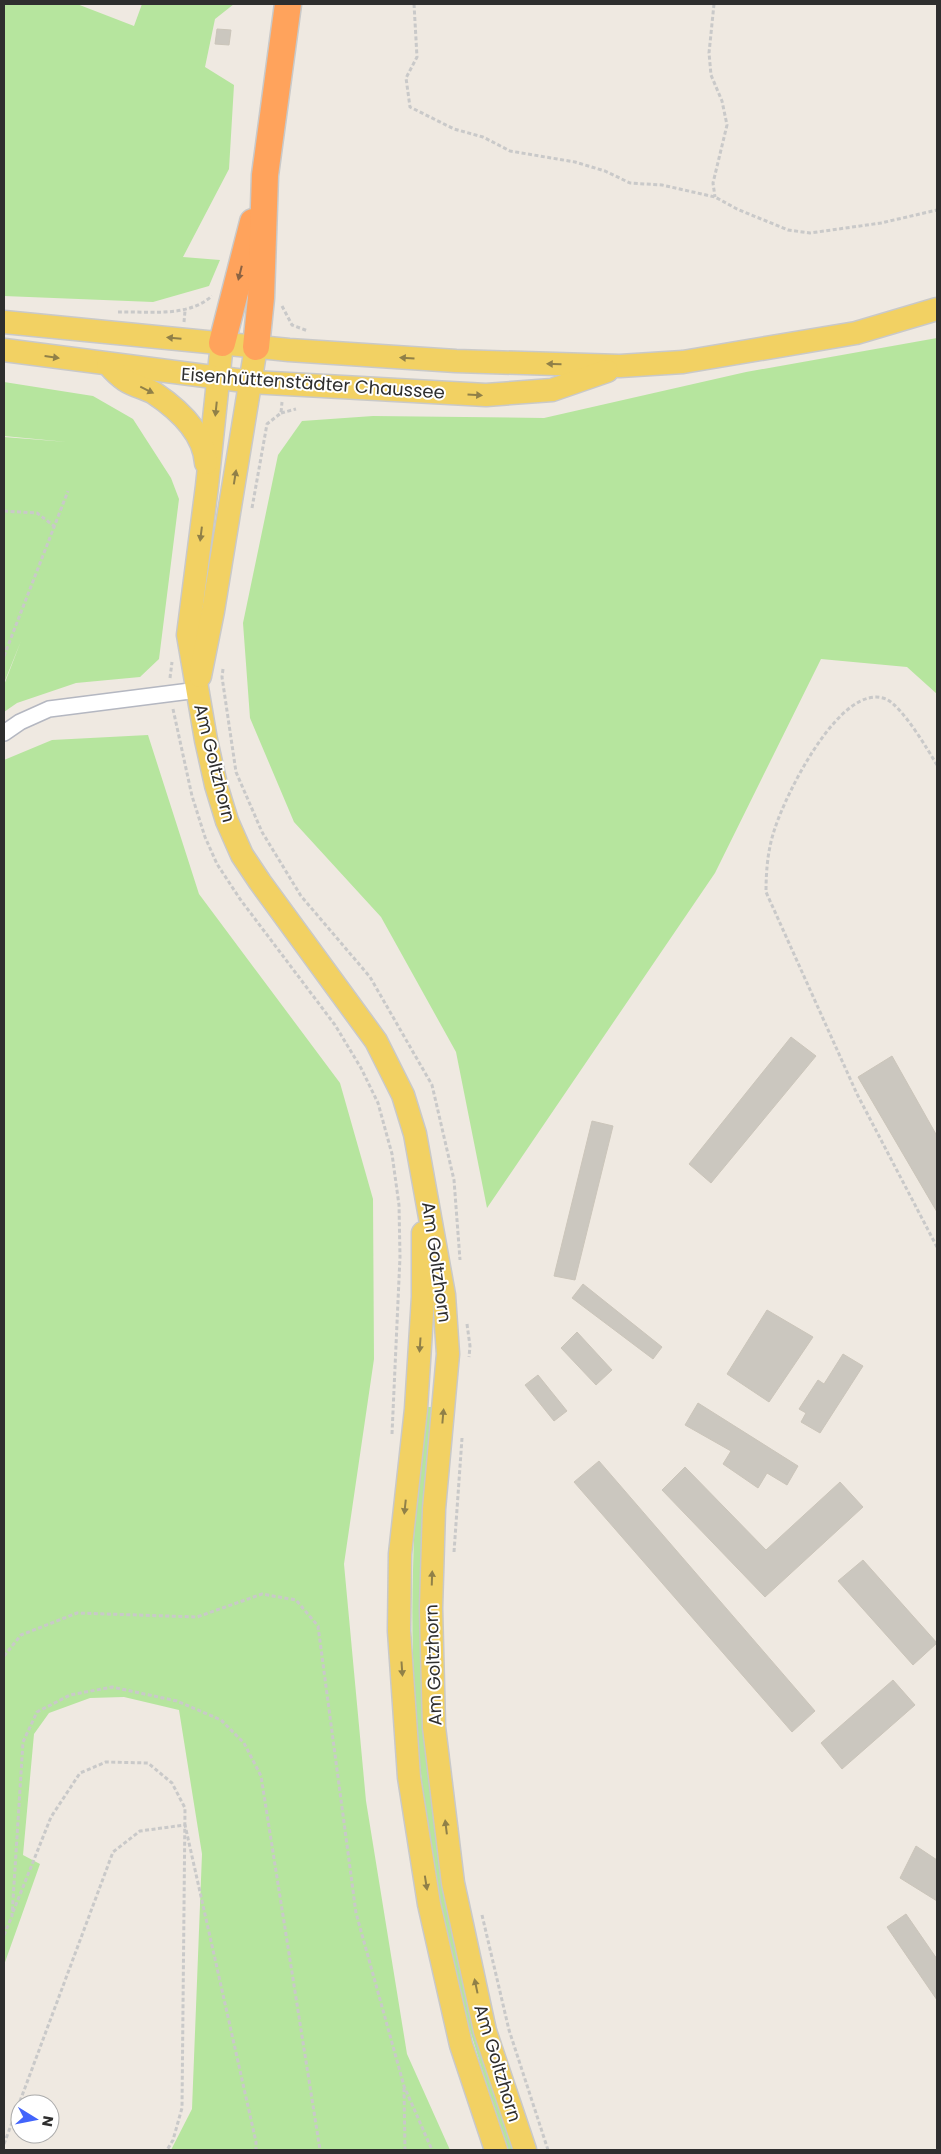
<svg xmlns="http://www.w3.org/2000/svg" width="941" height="2154" font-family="Poppins,sans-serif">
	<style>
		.green { fill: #b6e59e }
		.building { fill: #cbc7bf; stroke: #cbc5ba }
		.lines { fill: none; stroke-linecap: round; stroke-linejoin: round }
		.street-casing { stroke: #b4b7c1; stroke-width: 18 }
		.primary-casing { stroke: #c9c9c9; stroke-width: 25 }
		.highway-casing { stroke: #c9c9c9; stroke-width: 29 }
		.path { stroke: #c9c9c9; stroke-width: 3; stroke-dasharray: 4 2.5; stroke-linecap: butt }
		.street { stroke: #fff; stroke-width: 15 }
		.primary { stroke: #f2d163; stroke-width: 22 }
		.highway { stroke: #ffa35c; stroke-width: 26 }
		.oneway { fill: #8c6343 }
		.oneway2 { fill: #908048 }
		.labels { text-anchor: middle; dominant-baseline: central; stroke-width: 4; stroke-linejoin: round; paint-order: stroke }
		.street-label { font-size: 18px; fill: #2e2e2e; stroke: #fff }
	</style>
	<rect width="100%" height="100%" fill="#efe9e1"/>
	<g class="green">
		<path d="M6,4H77L134,26L142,4H234L215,19L205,67L234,85L229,169L183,257L220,260L209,286L153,302L4,296V6Z"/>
		<path d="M937,338V694L907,667L821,659L715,873L487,1208L456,1052L381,917L294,822L250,718L243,623L278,455L302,421L373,416L544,418L746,372Z"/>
		<path d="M4,382L93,396L133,419L171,478L179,499L159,659L140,677L76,683L17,703L4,712V685L21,641L4,683V437L67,442L4,436Z"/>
		<path d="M148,735L199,894L340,1083L373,1199L374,1359L344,1564L366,1801L407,2054L450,2150H171L192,2109L202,1854L179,1710L124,1697L90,1698L49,1713L34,1734L23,1855L40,1864L4,1965V760L52,740Z"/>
		<path d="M425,1407H434L426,1488L421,1554L422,1692L516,2150H508C487,2086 465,2020 450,1954C423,1831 409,1695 413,1570C414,1515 419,1461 425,1407Z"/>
	</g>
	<g class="building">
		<path d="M217,29L231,30L229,45L215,44Z"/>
		<path d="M791,1037L816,1056L711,1183L689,1164Z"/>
		<path d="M892,1056L937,1136V1212L858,1077Z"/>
		<path d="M592,1121L613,1126L575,1280L554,1276Z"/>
		<path d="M583,1284L662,1347L653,1359L572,1298Z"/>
		<path d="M767,1310L813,1337L769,1402L727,1374Z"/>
		<path d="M577,1332L612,1370L596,1385L561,1348Z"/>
		<path d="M843,1354L863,1366L820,1433L801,1422L806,1413L799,1409L818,1380L824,1384Z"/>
		<path d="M538,1375L567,1411L554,1421L525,1385Z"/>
		<path d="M698,1403L798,1466L787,1485L767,1473L758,1488L723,1464L731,1451L685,1425Z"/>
		<path d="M599,1461L815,1711L792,1732L574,1482Z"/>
		<path d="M685,1467L766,1550L840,1482L863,1507L765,1597L662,1490Z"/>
		<path d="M863,1560L937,1643L913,1665L838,1581Z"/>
		<path d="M893,1680L915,1705L842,1769L821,1743Z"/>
		<path d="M916,1846L937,1860V1901L900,1878Z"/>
		<path d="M906,1914L937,1959V2000L887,1927Z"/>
	</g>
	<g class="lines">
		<defs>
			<path id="street" d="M4,733L20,722L49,709L198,690"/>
			<g id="primary">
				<path d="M4,322L289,350L456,361L620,366L683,362L856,333L937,309"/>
				<path d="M222,343L207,486L188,635L206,740L216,785L227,821L242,855L260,882L376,1041L403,1095L415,1134L444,1295L448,1354L434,1509L431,1608L434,1727L453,1883L485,2031L525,2150"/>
				<path d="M4,350L252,382L486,395L552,390L607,371"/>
				<path d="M108,364C113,370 119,376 125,380C134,386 145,388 154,393C178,409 204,433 206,463"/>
				<path d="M200,676L213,611L256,347"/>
				<path d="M423,1233V1297L416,1409L400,1554L399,1631L409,1777L429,1904L461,2045L496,2150"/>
			</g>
			<g id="highway">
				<path d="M222,343L253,222"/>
				<path d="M256,347L261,298L265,175L288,4"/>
			</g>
		</defs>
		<use href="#street" class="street-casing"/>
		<use href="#primary" class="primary-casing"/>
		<use href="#highway" class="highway-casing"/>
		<g class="path">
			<path d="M414,4L417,57L406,78L410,107L454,129L483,137L510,151L575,162L605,171L630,183L662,185L715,197L737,209L788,230L810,233L881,223L937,210"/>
			<path d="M714,4L709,53L711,75L722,101L727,125L713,183L715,197"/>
			<path d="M282,306L292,325L308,331"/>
			<path d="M118,312C149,311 187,318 212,296"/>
			<path d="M184,322L185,311"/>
			<path d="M281,413L296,409"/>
			<path d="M252,508L267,424L281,413L282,402"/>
			<path d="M4,511L37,513L54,526"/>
			<path d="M4,656L68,491"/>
			<path d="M223,669L222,677L236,772L262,832L301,896L370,977L432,1085L454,1180L460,1260"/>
			<path d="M170,678L172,662"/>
			<path d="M173,709L192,796L205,837L217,864L240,899L335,1025L361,1068L378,1103L392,1154L399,1205L400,1257L392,1434"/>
			<path d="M937,765C928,750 902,706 886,699C841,681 786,794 775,828C768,848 766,870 766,892L857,1094L937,1247"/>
			<path d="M467,1324L470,1346L469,1357"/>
			<path d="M454,1552L462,1438"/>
			<path d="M4,1656L21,1635L77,1613L197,1617L262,1594L296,1600L318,1626L356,1913L404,2086L432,2150"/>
			<path d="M13,1912L51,1817L80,1773L106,1762L148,1763L172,1783L185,1808L182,2108L173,2140L167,2150"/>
			<path d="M482,1915L509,2030L548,2150"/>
			<path d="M4,1935L12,1916L23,1742L37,1712L70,1695L112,1687L177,1701L221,1720L244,1743L261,1776L320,2150"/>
			<path d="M404,2088L405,2150"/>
			<path d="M4,2144L113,1852L140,1831L185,1825L256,2142V2150"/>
		</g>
		<use href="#street" class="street"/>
		<use href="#primary" class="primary"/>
		<use href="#highway" class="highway"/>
	</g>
	<defs><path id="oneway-solid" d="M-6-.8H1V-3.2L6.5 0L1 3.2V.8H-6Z" transform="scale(1.25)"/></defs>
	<use class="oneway" href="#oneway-solid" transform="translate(240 273) rotate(104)"/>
	<g class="oneway2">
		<use href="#oneway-solid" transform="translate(174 338) rotate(-175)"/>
		<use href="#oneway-solid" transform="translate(52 357) rotate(8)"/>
		<use href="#oneway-solid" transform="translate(407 358) rotate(-176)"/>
		<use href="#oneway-solid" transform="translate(554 364) rotate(-179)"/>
		<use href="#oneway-solid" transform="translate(147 390) rotate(26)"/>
		<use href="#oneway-solid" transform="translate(475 395) rotate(4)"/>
		<use href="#oneway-solid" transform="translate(216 409) rotate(96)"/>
		<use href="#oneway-solid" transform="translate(235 477) rotate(-81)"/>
		<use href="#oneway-solid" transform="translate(201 534) rotate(97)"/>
		<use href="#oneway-solid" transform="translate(420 1345) rotate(94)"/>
		<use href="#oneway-solid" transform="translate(443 1416) rotate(-85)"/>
		<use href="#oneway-solid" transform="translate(405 1507) rotate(96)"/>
		<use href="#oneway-solid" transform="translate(432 1578) rotate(-88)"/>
		<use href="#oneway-solid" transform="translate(402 1669) rotate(86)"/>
		<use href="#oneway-solid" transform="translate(446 1827) rotate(-97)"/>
		<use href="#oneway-solid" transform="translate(426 1883) rotate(81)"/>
		<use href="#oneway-solid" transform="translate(476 1986) rotate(-102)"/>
	</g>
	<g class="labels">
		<g class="street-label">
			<text transform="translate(313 383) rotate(4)">Eisenhüttenstädter Chaussee</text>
			<text transform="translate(215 763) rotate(76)">Am Goltzhorn</text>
			<text transform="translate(437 1262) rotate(82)">Am Goltzhorn</text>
			<text transform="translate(433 1665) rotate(-92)">Am Goltzhorn</text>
			<text transform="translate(498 2063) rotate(73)">Am Goltzhorn</text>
		</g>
	</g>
	<rect width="941" height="2154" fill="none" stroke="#2e2e2e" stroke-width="10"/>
	<g transform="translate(35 2119) rotate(100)"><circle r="24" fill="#ffffff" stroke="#ababab"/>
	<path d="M0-4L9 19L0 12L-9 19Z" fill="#4264fb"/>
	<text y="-8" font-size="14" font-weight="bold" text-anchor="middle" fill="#2e2e2e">N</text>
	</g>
</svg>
